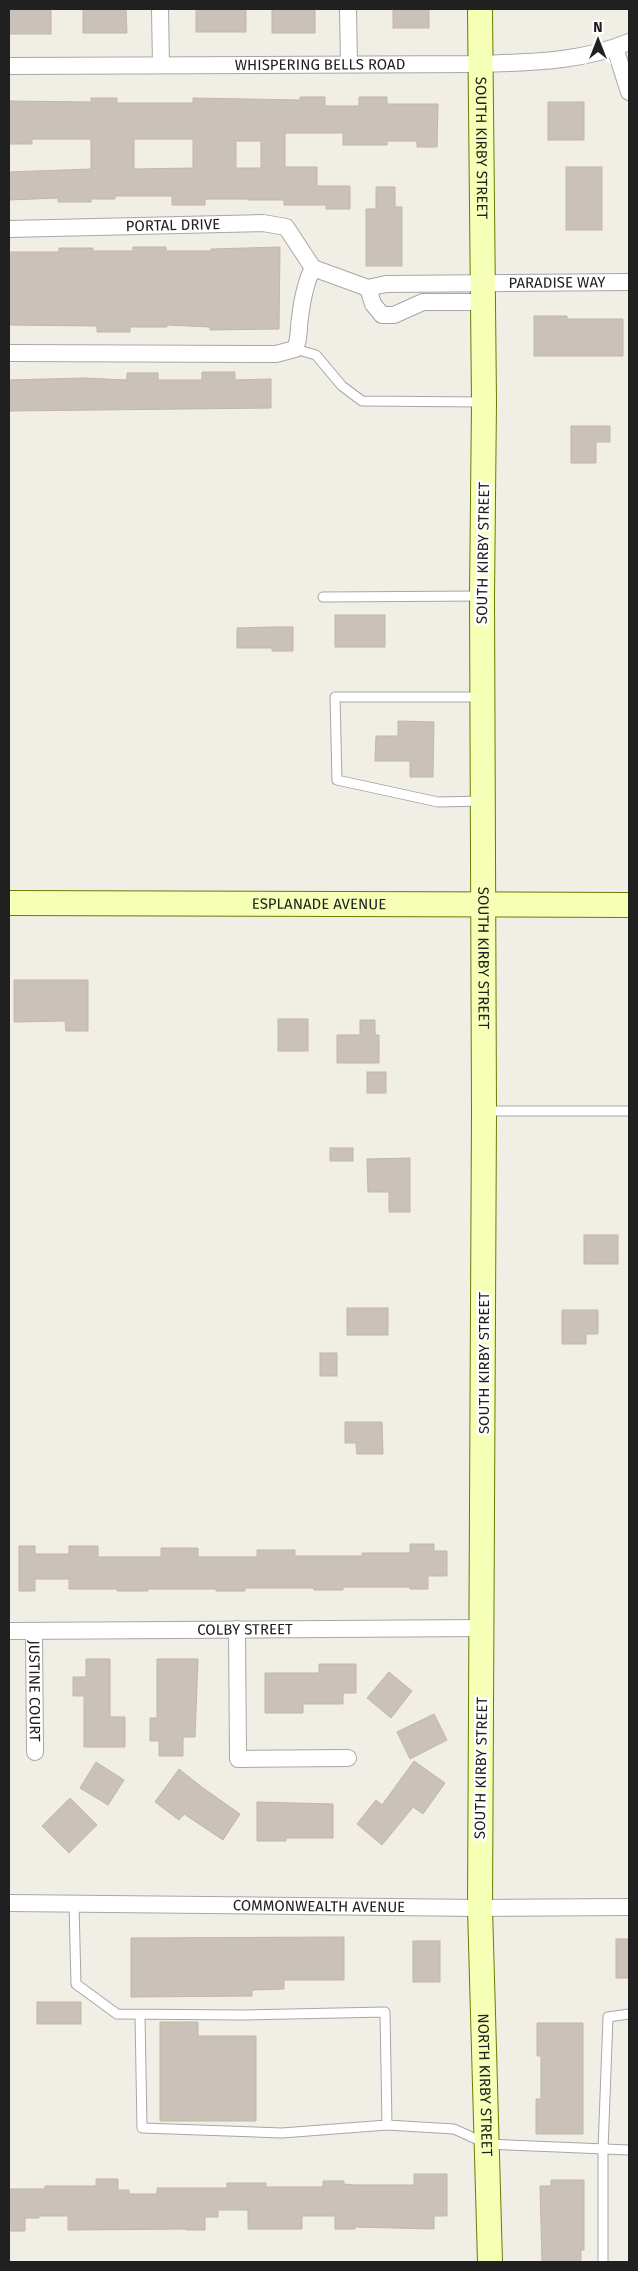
<svg xmlns="http://www.w3.org/2000/svg" width="638" height="2271" font-family="'Fira Sans',sans-serif">
	<style>
		.building { fill: #cac1b8; stroke: #c5b6a6; fill-rule: evenodd }
		.lines { fill: none; stroke-linecap: round; stroke-linejoin: round }
		.lane-casing { stroke: #a7a7a7; stroke-width: 11 }
		.street-casing { stroke: #a7a7a7; stroke-width: 18 }
		.secondary-casing { stroke: #677e00; stroke-width: 26 }
		.lane { stroke: #fff; stroke-width: 9 }
		.street { stroke: #fff; stroke-width: 16 }
		.secondary { stroke: #f6ffb6; stroke-width: 24 }
		.labels { text-anchor: middle; dominant-baseline: central; stroke-width: 5; stroke-linejoin: round; paint-order: stroke }
		.street-label { font-size: 15px; fill: #202020; stroke: #fff }
	</style>
	<rect width="100%" height="100%" fill="#f1eee6"/>
	<g class="building">
		<rect x="9" y="9" width="42" height="25"/>
		<path d="M83,9H126L127,33H83Z"/>
		<rect x="196" y="9" width="50" height="23"/>
		<rect x="272" y="9" width="43" height="24"/>
		<rect x="393" y="9" width="36" height="19"/>
		<path d="M300,97H325V106H359V97H387V104H438L437,147H417V141H387V145H343V133H285V167H317V186H350V209H326V205H284V200H248V199H205V205H172V196H115V199H91V202H58V198L9,200V172L91,169V139H32V144H9V101L91,102V98H117V103H193V98L300,100ZM134,139H193V168L134,169ZM236,141H261V168H236Z"/>
		<rect x="548" y="102" width="36" height="38"/>
		<rect x="566" y="167" width="36" height="63"/>
		<path d="M376,187H395V207H402V266H366V209H376Z"/>
		<path d="M133,247H166V251H211V249L280,247L279,329L210,330V327L167,325V327H130V332H97V326L9,325V252H59V248H93V251H133Z"/>
		<path d="M534,316H567V319H623V356H534Z"/>
		<path d="M202,372H235V380L271,379V408L9,411V380L83,378L127,380V373H158V380H202Z"/>
		<path d="M571,426H610V442H596V463H571Z"/>
		<rect x="335" y="615" width="50" height="32"/>
		<path d="M272,627H293V651H272V648H237V628Z"/>
		<path d="M398,721L434,722L433,777H410V761H375L376,736H398Z"/>
		<path d="M14,980H88V1031H66L65,1021L14,1022Z"/>
		<rect x="278" y="1019" width="30" height="32"/>
		<path d="M360,1020H375V1035H379V1063H337V1035H360Z"/>
		<rect x="367" y="1072" width="19" height="21"/>
		<rect x="330" y="1148" width="23" height="13"/>
		<path d="M410,1158V1212H389V1192H368L367,1159Z"/>
		<rect x="584" y="1235" width="34" height="29"/>
		<rect x="347" y="1308" width="41" height="27"/>
		<path d="M562,1310H598V1334H586V1344H562Z"/>
		<rect x="320" y="1353" width="17" height="23"/>
		<path d="M345,1422H382L383,1454H357L356,1443H345Z"/>
		<path d="M410,1544H434V1551H447V1576H428V1589H410V1587H343V1590H314V1588H245V1591H216V1589H148V1591H117V1589H69V1579H35V1591H19V1546H35V1554H69V1546H98V1557H161V1548H198V1557H257V1550H295V1556H362V1553H410Z"/>
		<path d="M86,1659H110V1717H125V1747H84V1696H73V1677H86Z"/>
		<path d="M157,1659H198L195,1737H183V1756H159V1741H150V1718H157Z"/>
		<path d="M319,1664H356V1693H343V1704H303V1713H265V1673H319Z"/>
		<path d="M389,1672L412,1691L391,1718L367,1698Z"/>
		<path d="M434,1714L447,1740L410,1759L397,1732Z"/>
		<path d="M414,1761L445,1783L423,1814L413,1807L382,1845L357,1824L376,1800L382,1805Z"/>
		<path d="M96,1762L124,1780L108,1805L80,1788Z"/>
		<path d="M179,1769L203,1788L240,1814L223,1840L184,1814L179,1820L155,1802Z"/>
		<path d="M70,1798L97,1825L69,1853L42,1826Z"/>
		<path d="M257,1802L333,1804V1838H286V1841H257Z"/>
		<path d="M344,1937V1980H284V1989L252,1990V1996L131,1997V1938Z"/>
		<rect x="616" y="1939" width="13" height="39"/>
		<rect x="413" y="1941" width="27" height="41"/>
		<rect x="37" y="2002" width="44" height="22"/>
		<path d="M160,2022H198V2036H256V2121H160Z"/>
		<path d="M537,2023H583V2134H536V2099H541V2056H537Z"/>
		<path d="M414,2174H447V2216H434V2229L355,2227V2229H335V2216H302V2229H248V2210H218V2217H205V2230H186V2229L68,2230V2216H39V2218H25V2231H9V2189H45V2186H96V2179H118V2190H129V2194H157V2188H227V2183H266V2187H323V2181H344V2184L355,2185H414Z"/>
		<path d="M551,2180H584V2250H581V2262H542L540,2186H551Z"/>
	</g>
	<g class="lines">
		<defs>
			<g id="lane">
				<path d="M295,349L316,355L342,386L362,401L482,402"/>
				<path d="M323,597L482,596"/>
				<path d="M482,801L438,802L337,780L335,697H482"/>
				<path d="M485,1111H629"/>
				<path d="M74,1904L76,1984L117,2014L245,2015L385,2012L387,2125L454,2129L487,2144L629,2150"/>
				<path d="M140,2015L142,2128L282,2133L387,2125"/>
				<path d="M603,2262V2150L608,2017L629,2014"/>
			</g>
			<g id="street">
				<path d="M160,9L161,65"/>
				<path d="M348,9L349,64"/>
				<path d="M615,48L629,92"/>
				<path id="s1" d="M9,66L481,64C532,62 581,62 629,42"/>
				<path id="s2" d="M9,229L263,223L286,227L313,268"/>
				<path id="s3" d="M313,268L368,288L386,284L629,282"/>
				<path d="M368,288L373,304L382,315H394L423,302H483"/>
				<path d="M9,353L276,354L295,349C300,338 298,329 300,318C302,301 305,283 313,268"/>
				<path d="M237,1629L238,1759L348,1758"/>
				<path id="s4" d="M9,1631L483,1628"/>
				<path id="s5" d="M34,1631L35,1752"/>
				<path id="s6" d="M9,1903L480,1908L629,1907"/>
			</g>
			<g id="secondary">
				<path id="s7" d="M480,9L484,402L482,596L484,1111L480,1908L490,2262"/>
				<path id="s8" d="M9,903L629,905"/>
			</g>
		</defs>
		<use href="#lane" class="lane-casing"/>
		<use href="#street" class="street-casing"/>
		<use href="#secondary" class="secondary-casing"/>
		<use href="#lane" class="lane"/>
		<use href="#street" class="street"/>
		<use href="#secondary" class="secondary"/>
	</g>
	<g class="labels">
		<g class="street-label">
			<text stroke="none"><textPath href="#s1" startOffset="311">WHISPERING BELLS ROAD</textPath></text>
			<text stroke="none"><textPath href="#s7" startOffset="139">SOUTH KIRBY STREET</textPath></text>
			<text stroke="none"><textPath href="#s2" startOffset="164">PORTAL DRIVE</textPath></text>
			<text stroke="none"><textPath href="#s3" startOffset="248">PARADISE WAY</textPath></text>
			<text transform="translate(483 553) rotate(-89)">SOUTH KIRBY STREET</text>
			<text stroke="none"><textPath href="#s8" startOffset="310">ESPLANADE AVENUE</textPath></text>
			<text stroke="none"><textPath href="#s7" startOffset="949">SOUTH KIRBY STREET</textPath></text>
			<text transform="translate(484 1363) rotate(-90)">SOUTH KIRBY STREET</text>
			<text stroke="none"><textPath href="#s4" startOffset="236">COLBY STREET</textPath></text>
			<text stroke="none"><textPath href="#s5" startOffset="60">JUSTINE COURT</textPath></text>
			<text transform="translate(481 1768) rotate(-89)">SOUTH KIRBY STREET</text>
			<text stroke="none"><textPath href="#s6" startOffset="310">COMMONWEALTH AVENUE</textPath></text>
			<text stroke="none"><textPath href="#s7" startOffset="2076">NORTH KIRBY STREET</textPath></text>
		</g>
	</g>
	<rect width="638" height="2271" fill="none" stroke="#202020" stroke-width="20"/>
	<g transform="translate(598 40)" stroke="#ffffff" stroke-width="4" paint-order="stroke">
	<path d="M0-4L9 19L0 12L-9 19Z" fill="#202020"/>
	<text y="-8" font-size="14" font-weight="bold" text-anchor="middle" fill="#202020">N</text>
	</g>
</svg>
